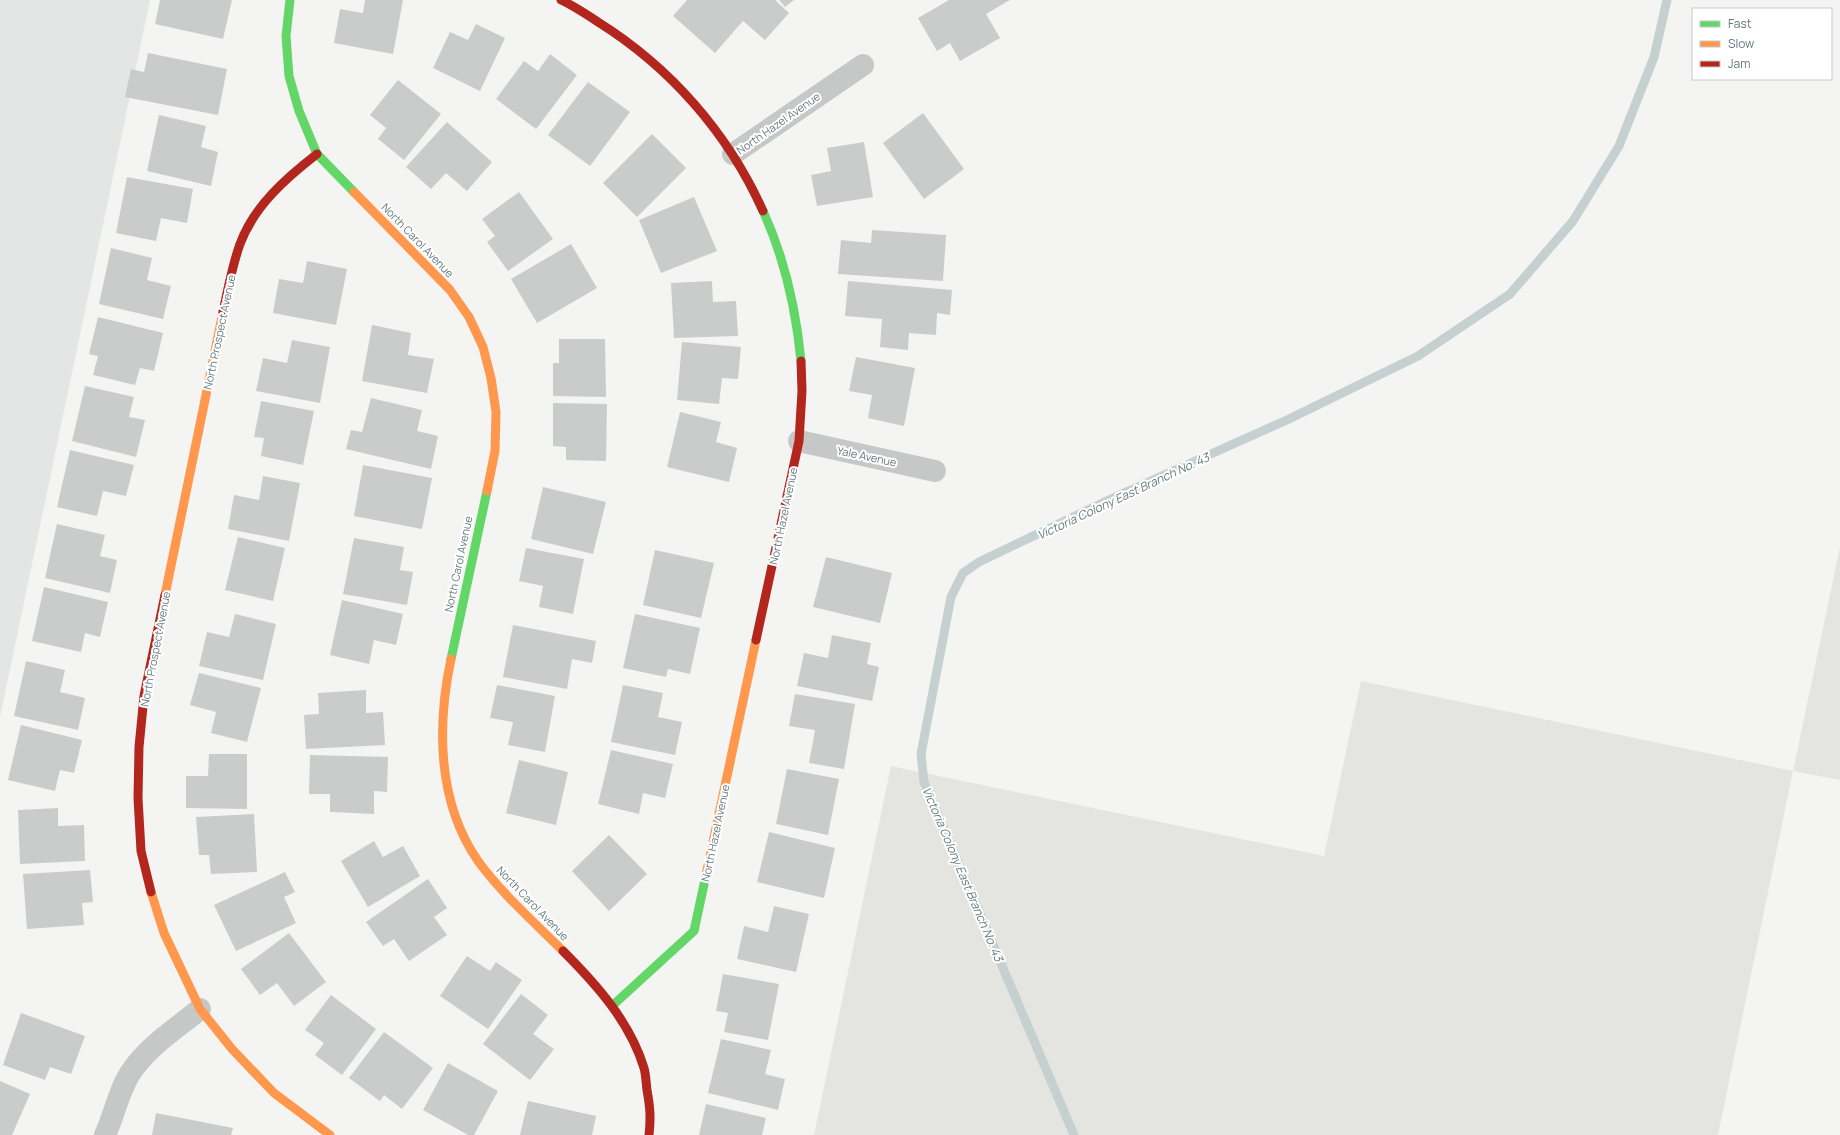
<svg xmlns="http://www.w3.org/2000/svg" width="1840" height="1135" font-family="Manrope,sans-serif">
	<style>
		.built { fill: #e4e5e5 }
		.green { fill: #e4e5e0 }
		.lines { fill: none; stroke-linecap: round; stroke-linejoin: round }
		.stream { stroke: #c6d0d1; stroke-width: 9 }
		.building { fill: #cacccc }
		.street { stroke: #c6c8c8; stroke-width: 22 }
		.fast { stroke: #63d668; stroke-width: 9 }
		.slow { stroke: #ff974d; stroke-width: 9 }
		.jam { stroke: #b3261e; stroke-width: 9 }
		.labels { text-anchor: middle; dominant-baseline: central; stroke-width: 4; stroke-linejoin: round; paint-order: stroke }
		.street-label { font-size: 11px; fill: #67797f; stroke: #fff }
		.water-label { font-size: 12px; font-style: italic; fill: #637b7c; stroke: #fff }
	</style>
	<rect width="100%" height="100%" fill="#f4f4f3"/>
	<path class="built" d="M0,0H150L0,717Z"/>
	<path class="green" d="M1840,547V780L1793,771L1718,1135H814L891,766L1324,856L1361,681L1793,771Z"/>
	<g class="lines">
		<path class="stream" d="M1074,1135L924,782L921,754L951,597L963,573L979,562L1115,497L1289,419L1418,356L1510,294L1573,221L1619,146L1654,57L1667,0"/>
	</g>
	<g class="building">
		<path d="M160,0H232L223,39L155,24Z"/>
		<path d="M365,0H403L393,54L334,43L340,9L363,13Z"/>
		<path d="M687,0H775L789,13L765,40L743,21L715,53L673,16Z"/>
		<path d="M779,0H794L785,7Z"/>
		<path d="M949,0H1010L986,14L1000,38L960,61L950,43L937,51L918,18Z"/>
		<path d="M476,24L505,38L480,91L433,68L450,32L468,40Z"/>
		<path d="M148,53L227,69L218,115L125,97L131,69L144,72Z"/>
		<path d="M550,54L577,75L536,129L496,99L524,61L538,71Z"/>
		<path d="M398,80L441,114L404,160L378,139L386,128L370,115Z"/>
		<path d="M588,82L630,112L590,166L548,135Z"/>
		<path d="M923,113L964,169L924,199L883,143Z"/>
		<path d="M159,115L206,126L201,147L218,152L211,186L147,171Z"/>
		<path d="M447,122L492,162L467,191L446,173L431,189L406,167Z"/>
		<path d="M652,134L686,168L637,217L603,183Z"/>
		<path d="M864,142L873,197L817,206L811,175L831,171L827,148Z"/>
		<path d="M127,177L193,189L187,223L161,218L156,241L116,233Z"/>
		<path d="M519,192L553,239L508,271L487,242L495,236L482,219Z"/>
		<path d="M694,197L717,251L661,273L639,220Z"/>
		<path d="M872,230L946,235L943,281L838,274L841,240L871,243Z"/>
		<path d="M571,244L597,288L537,323L511,279Z"/>
		<path d="M111,248L152,258L147,280L171,286L163,319L99,304Z"/>
		<path d="M307,261L347,269L336,325L273,313L279,279L303,283Z"/>
		<path d="M712,281L713,302L736,301L738,336L674,338L671,283Z"/>
		<path d="M848,281L952,290L950,315L937,313L936,335L909,333L908,350L880,347L882,319L845,316Z"/>
		<path d="M98,317L163,333L154,371L140,368L135,385L93,375L98,356L89,354Z"/>
		<path d="M372,325L411,333L408,355L434,359L427,393L362,381Z"/>
		<path d="M559,339H605L606,397L553,396V363H559Z"/>
		<path d="M292,340L330,347L320,403L256,391L263,358L287,363Z"/>
		<path d="M682,342L741,347L738,379L722,378L719,404L677,400Z"/>
		<path d="M856,357L915,368L904,426L868,418L872,395L849,391Z"/>
		<path d="M85,386L134,397L129,417L145,420L136,457L72,441Z"/>
		<path d="M371,398L422,410L417,431L438,436L431,469L346,449L351,430L362,432Z"/>
		<path d="M261,401L314,411L303,465L261,456L264,438L254,437Z"/>
		<path d="M553,403L607,404L606,461L566,460V447L553,446Z"/>
		<path d="M680,412L721,422L716,442L737,448L729,482L667,467Z"/>
		<path d="M70,450L134,465L126,496L103,491L97,516L57,507Z"/>
		<path d="M363,465L432,478L422,529L354,516Z"/>
		<path d="M263,476L300,483L289,541L228,529L234,495L259,500Z"/>
		<path d="M543,487L606,502L593,554L531,539Z"/>
		<path d="M57,524L105,535L100,556L117,560L110,593L45,578Z"/>
		<path d="M238,537L285,548L273,601L225,590Z"/>
		<path d="M354,538L404,547L400,570L413,572L407,605L343,594Z"/>
		<path d="M526,548L584,559L573,614L539,607L543,586L519,581Z"/>
		<path d="M655,550L714,563L701,618L643,605Z"/>
		<path d="M826,557L892,573L880,623L813,607Z"/>
		<path d="M44,587L108,602L100,637L85,633L81,652L32,641Z"/>
		<path d="M342,600L403,614L396,645L374,640L369,664L330,655Z"/>
		<path d="M235,614L276,624L263,680L199,666L207,632L229,637Z"/>
		<path d="M635,614L700,628L690,674L668,669L666,677L623,668Z"/>
		<path d="M513,625L596,641L592,663L572,659L567,689L503,677Z"/>
		<path d="M832,635L871,643L867,664L879,667L872,701L797,686L804,653L828,658Z"/>
		<path d="M26,661L65,670L60,692L85,698L78,730L14,716Z"/>
		<path d="M199,673L261,688L247,742L211,733L216,712L190,705Z"/>
		<path d="M497,685L555,696L545,752L508,745L513,722L490,718Z"/>
		<path d="M623,685L663,693L658,717L682,722L675,755L611,742Z"/>
		<path d="M366,690V713L383,712L385,745L306,749L304,715L319,714L318,693Z"/>
		<path d="M795,694L855,704L844,769L809,763L815,730L789,726Z"/>
		<path d="M21,725L82,740L74,773L60,770L55,791L8,780Z"/>
		<path d="M611,750L673,764L665,798L643,793L639,814L598,804Z"/>
		<path d="M209,754H247V809L186,808V776H208Z"/>
		<path d="M310,755L388,757L387,792L374,791V814L330,812V794H309Z"/>
		<path d="M519,760L568,772L556,825L506,813Z"/>
		<path d="M787,769L839,779L828,835L776,824Z"/>
		<path d="M58,808V826L84,825L85,861L20,864L18,810Z"/>
		<path d="M254,814L257,872L211,874L209,855H199L196,817Z"/>
		<path d="M769,832L835,848L824,898L757,882Z"/>
		<path d="M609,835L647,874L609,911L572,871Z"/>
		<path d="M374,841L383,857L403,846L420,876L368,907L341,861Z"/>
		<path d="M90,870L93,902L82,903L84,925L27,929L23,874Z"/>
		<path d="M285,872L295,892L284,897L296,923L236,951L214,905Z"/>
		<path d="M428,879L447,908L434,917L447,935L409,961L394,939L383,946L366,922Z"/>
		<path d="M774,906L809,914L796,972L737,959L744,926L768,932Z"/>
		<path d="M289,933L326,982L294,1006L277,983L260,995L241,969Z"/>
		<path d="M467,956L490,971L496,962L522,980L488,1029L440,996Z"/>
		<path d="M723,974L779,984L768,1040L724,1032L728,1013L716,1011Z"/>
		<path d="M521,994L548,1015L533,1034L554,1049L530,1080L483,1044Z"/>
		<path d="M331,995L376,1029L342,1075L315,1055L324,1043L305,1030Z"/>
		<path d="M21,1013L85,1036L71,1074L50,1067L45,1080L3,1065Z"/>
		<path d="M384,1032L433,1068L402,1109L384,1095L380,1101L349,1078Z"/>
		<path d="M721,1039L771,1050L765,1074L785,1079L778,1110L708,1093Z"/>
		<path d="M448,1063L498,1091L474,1135H468L423,1110Z"/>
		<path d="M0,1081L30,1094L12,1135H0Z"/>
		<path d="M528,1101L596,1116L592,1135H520Z"/>
		<path d="M706,1104L766,1118L762,1135H699Z"/>
		<path d="M156,1113L233,1128L231,1135H152Z"/>
	</g>
	<g class="lines">
		<g class="street">
			<path d="M733,154L863,65"/>
			<path d="M799,441L935,471"/>
			<path d="M105,1135C115,1114 119,1088 133,1069C150,1045 177,1028 200,1009"/>
		</g>
		<g class="fast">
			<path d="M290,0L286,36L289,76L299,111L317,154L354,192"/>
			<path d="M763,211C785,259 796,309 801,361"/>
			<path d="M451,659L487,491"/>
			<path d="M612,1006L694,931L706,875"/>
		</g>
		<g class="slow">
			<path d="M354,192L450,290L469,317L483,347L491,378L496,412L495,451L487,491"/>
			<path d="M165,595L223,312"/>
			<path d="M451,659C437,725 437,802 478,861C502,894 534,922 563,951"/>
			<path d="M706,875L756,640"/>
			<path d="M151,892L164,933L200,1009L232,1049L274,1093L330,1135"/>
		</g>
		<g class="jam">
			<path d="M561,0C574,6 586,14 598,22C670,67 728,133 763,211"/>
			<path d="M223,312C228,289 232,266 240,244C254,206 286,178 317,154"/>
			<path d="M756,640L799,441L802,391L801,361"/>
			<path d="M151,892L141,851L138,798L139,747L144,696L165,595"/>
			<path d="M563,951C597,985 630,1022 644,1068C646,1075 646,1083 647,1090C650,1107 651,1117 649,1135"/>
		</g>
	</g>
	<g class="labels">
		<g class="street-label">
			<text transform="translate(778 123) rotate(-35)">North Hazel Avenue</text>
			<text transform="translate(418 240) rotate(46)">North Carol Avenue</text>
			<text transform="translate(219 332) rotate(-78)">North Prospect Avenue</text>
			<text transform="translate(867 456) rotate(12)">Yale Avenue</text>
			<text transform="translate(783 516) rotate(-78)">North Hazel Avenue</text>
			<text transform="translate(458 564) rotate(-78)">North Carol Avenue</text>
			<text transform="translate(155 649) rotate(-79)">North Prospect Avenue</text>
			<text transform="translate(715 833) rotate(-78)">North Hazel Avenue</text>
			<text transform="translate(533 903) rotate(46)">North Carol Avenue</text>
		</g>
		<g class="water-label">
			<text transform="translate(1123 496) rotate(-25)">Victoria Colony East Branch No. 43</text>
			<text transform="translate(963 874) rotate(67)">Victoria Colony East Branch No. 43</text>
		</g>
	</g>
	<rect x="1692" y="8" width="140" height="72" fill="#ffffff" stroke="#c2c9cc"/>
	<rect x="1700" y="21" width="20" height="6" fill="#63d668" stroke="#c2c9cc"/>
	<text x="1728" y="28" font-size="12" fill="#67797f">Fast</text>
	<rect x="1700" y="41" width="20" height="6" fill="#ff974d" stroke="#c2c9cc"/>
	<text x="1728" y="48" font-size="12" fill="#67797f">Slow</text>
	<rect x="1700" y="61" width="20" height="6" fill="#b3261e" stroke="#c2c9cc"/>
	<text x="1728" y="68" font-size="12" fill="#67797f">Jam</text>
</svg>
